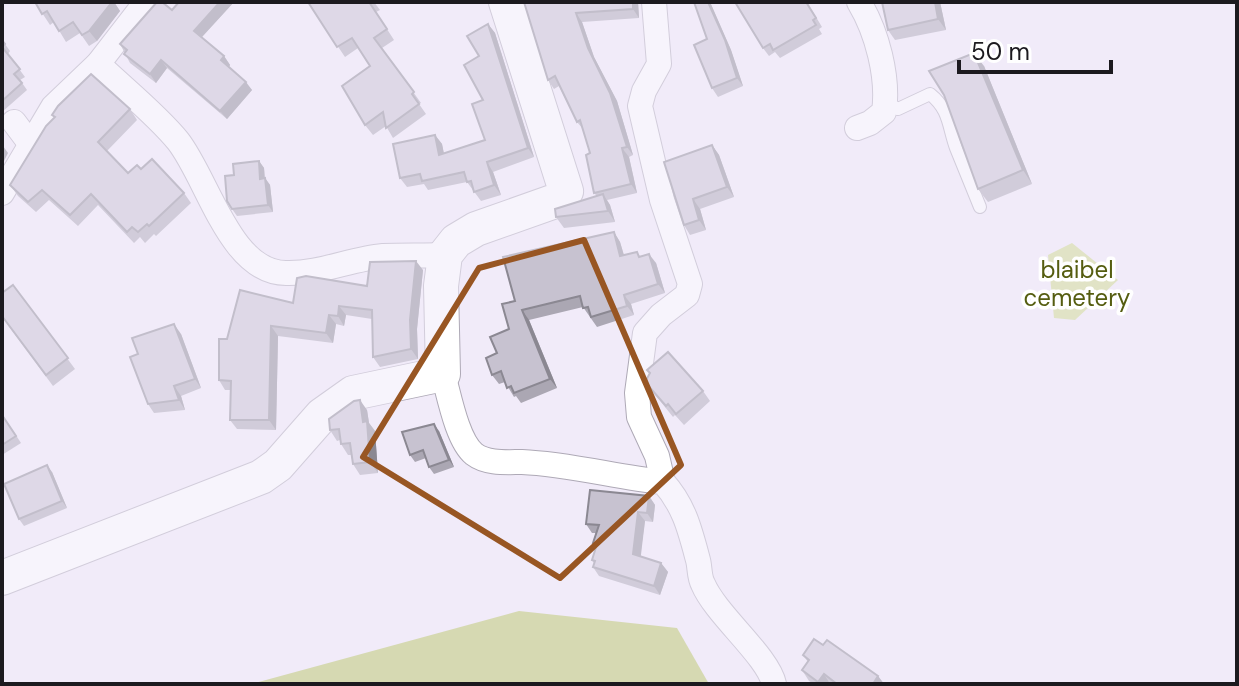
<svg xmlns="http://www.w3.org/2000/svg" width="1239" height="686" font-family="'DM Sans',sans-serif">
	<style>
		.green { fill: #ceda87 }
		.forest { fill: #b6c35c }
		.lines { fill: none; stroke-linecap: round; stroke-linejoin: round }
		.lane-casing { stroke: #aea9b6; stroke-width: 14 }
		.street-casing { stroke: #aea9b6; stroke-width: 26 }
		.secondary-casing { stroke: #aea9b6; stroke-width: 36 }
		.lane { stroke: #fff; stroke-width: 12 }
		.street { stroke: #fff; stroke-width: 24 }
		.secondary { stroke: #fff; stroke-width: 34 }
		.wall { fill: #aba7b3 }
		.shaded-wall { fill: #8b8892 }
		.building { fill: #c7c2d0; stroke: #8b8892; stroke-width: 2 }
		.marked { fill: none; stroke: #985623; stroke-width: 6; stroke-linejoin: round }
		.labels { text-anchor: middle; dominant-baseline: central; stroke-width: 7; stroke-linejoin: round; paint-order: stroke }
		.park-label { font-size: 24px; fill: #555d10; stroke: #fff }
	</style>
	<rect width="100%" height="100%" fill="#f1ebf9"/>
	<path class="green" d="M1072,243L1118,280L1075,320L1054,318L1048,255Z"/>
	<path class="forest" d="M519,611L677,628L709,684H251Z"/>
	<g class="lines">
		<defs>
			<path id="lane" d="M886,102L898,109L930,94C950,110 948,126 956,148C964,168 972,187 980,207"/>
			<g id="street">
				<path d="M654,2L659,64L644,91L640,106L662,200L690,284L687,295L661,315L645,333L637,393L639,417L657,456L663,482"/>
				<path d="M98,64C123,88 157,115 178,141C208,179 230,273 286,273C319,274 351,259 383,256C403,255 424,256 445,255"/>
				<path d="M14,122L32,146"/>
				<path d="M857,128L870,123L884,112C889,77 877,32 859,2"/>
				<path d="M2,193L53,107L98,64L146,2"/>
				<path d="M443,374C449,395 457,440 474,454C487,464 507,462 522,462C569,464 616,477 663,482C684,505 690,530 698,560C700,567 699,577 703,584C716,615 768,656 774,684"/>
			</g>
			<path id="secondary" d="M2,578L261,477L278,465L322,415L353,393L443,374L441,286L445,255L456,241L476,229L558,200L566,191L506,2"/>
		</defs>
		<use href="#lane" class="lane-casing"/>
		<use href="#street" class="street-casing"/>
		<use href="#secondary" class="secondary-casing"/>
		<use href="#lane" class="lane"/>
		<use href="#street" class="street"/>
		<use href="#secondary" class="secondary"/>
	</g>
	<g class="wall">
		<path d="M35,2H114L120,11L97,41L89,46L80,33L66,42L54,22L50,25Z"/>
		<path d="M179,2H234L202,37L224,56L230,65L229,67L252,90L227,119L167,68L156,83L130,63L120,44L172,10Z"/>
		<path d="M308,2H374L380,10L376,12L394,40L382,48L421,103L419,104L426,114L393,138L386,126L373,135L365,125L370,66L358,48L345,57Z"/>
		<path d="M524,2H638L639,18L582,22L594,57L617,101L633,155L629,157L637,193L607,200L610,205L615,222L564,228L556,217L597,196L594,193L590,153L583,129L577,122L559,86L554,89L548,80Z"/>
		<path d="M694,2H710L731,50L743,86L718,97L712,88L707,39Z"/>
		<path d="M807,2L822,27L819,29L822,34L780,58L775,52L769,56L763,48Z"/>
		<path d="M940,2L946,30L895,40L888,30Z"/>
		<path d="M488,24L495,33L534,157L493,172L501,195L481,201L467,182L428,190L424,184L407,187L400,178L435,135L442,144L444,154L485,140L479,56Z"/>
		<path d="M2,40L10,51L8,54L25,77L20,80L27,90L2,112Z"/>
		<path d="M984,66L1032,184L988,202L978,189L944,95Z"/>
		<path d="M130,109L137,120L107,151L128,173L141,169L184,193L191,203L156,236L154,234L145,243L140,237L134,243L98,205L78,226L49,200L36,212L18,196L10,185L55,118L52,115Z"/>
		<path d="M712,145L719,155L734,197L700,209L706,230L690,235L684,225Z"/>
		<path d="M259,161L264,168L265,178L270,185L273,212L237,216L232,209L234,175Z"/>
		<path d="M614,232L620,242L624,255L637,252L640,257L656,263L665,293L631,304L634,315L597,327L583,307L529,320L557,388L521,403L516,396L514,397L505,382L499,384L492,375L497,353L509,329L515,301Z"/>
		<path d="M423,270L417,329L418,359L380,367L373,357L372,319L346,315L344,326L336,324L333,343L278,336L276,430L237,429L230,420L231,390H225L219,380L227,339L293,303L367,286Z"/>
		<path d="M13,285L75,369L53,386L2,317Z"/>
		<path d="M181,334L201,388L181,396L185,410L154,413L148,404Z"/>
		<path d="M645,382L703,391L710,401L684,425L675,415L673,417Z"/>
		<path d="M367,410L369,423L375,431L378,473L360,475L353,464L351,455H348L341,444L340,440L337,441L330,430Z"/>
		<path d="M2,414L21,443L2,455Z"/>
		<path d="M439,431L454,467L434,474L429,467L426,458L415,462L410,455Z"/>
		<path d="M52,472L67,508L24,526L19,519Z"/>
		<path d="M649,496L655,505L653,522L645,521L640,556L661,563L668,572L660,595L599,576L593,567L594,563L592,560L596,547L593,543L596,533H592L586,524Z"/>
		<path d="M823,645L878,676L884,684H814L809,681L802,670L808,662L803,655Z"/>
	</g>
	<g class="shaded-wall">
		<path d="M112,2H114L120,11L97,41L89,31Z"/>
		<path d="M220,2H234L200,39L194,31Z"/>
		<path d="M633,2H638L639,18L633,9Z"/>
		<path d="M708,2H710L731,50L743,86L737,78Z"/>
		<path d="M935,2H940L946,30L938,19Z"/>
		<path d="M576,13L582,22L594,57L617,101L633,155L627,147L588,48Z"/>
		<path d="M488,24L495,33L534,157L528,148Z"/>
		<path d="M974,53L984,66L1032,184L1023,170Z"/>
		<path d="M224,56L230,65L227,69L221,60Z"/>
		<path d="M161,60L167,68L156,83L150,74Z"/>
		<path d="M246,82L252,90L227,119L220,111Z"/>
		<path d="M435,135L442,144L446,164L439,155Z"/>
		<path d="M712,145L719,155L734,197L727,187Z"/>
		<path d="M3,146L8,153L2,165V148Z"/>
		<path d="M622,148L629,157L637,193L631,184Z"/>
		<path d="M259,161L264,168L265,186L260,179Z"/>
		<path d="M487,162L493,172L501,195L494,185Z"/>
		<path d="M265,178L270,185L273,212L268,205Z"/>
		<path d="M603,194L610,205L615,222L608,211Z"/>
		<path d="M693,199L700,209L706,230L699,220Z"/>
		<path d="M614,232L620,242L627,266L620,256Z"/>
		<path d="M649,254L656,263L665,293L658,284Z"/>
		<path d="M416,261L423,270L417,329L418,359L411,349L410,320Z"/>
		<path d="M624,295L631,304L634,315L627,306Z"/>
		<path d="M339,306L346,315L344,326L338,316Z"/>
		<path d="M522,310L529,320L557,388L550,379Z"/>
		<path d="M329,315L336,324L333,343L326,333Z"/>
		<path d="M174,324L181,334L201,388L195,379Z"/>
		<path d="M271,326L278,336L276,430L269,420Z"/>
		<path d="M174,386L181,396L185,410L179,400Z"/>
		<path d="M360,400L367,410L369,423L375,431L378,473L370,462L363,422Z"/>
		<path d="M434,424L439,431L454,467L449,460Z"/>
		<path d="M47,465L52,472L67,508L62,501Z"/>
		<path d="M649,496L655,505L653,522L647,513Z"/>
		<path d="M638,512L645,521L640,563L633,554Z"/>
		<path d="M661,563L668,572L660,595L654,586Z"/>
		<path d="M824,674L830,684H820L818,682Z"/>
		<path d="M878,676L884,684H873Z"/>
	</g>
	<g class="building">
		<path d="M35,2H112L89,31L82,35L73,22L59,31L47,11L42,14Z"/>
		<path d="M157,2H162L172,10L179,2H220L194,31L224,56L221,60L246,82L220,111L161,60L150,74L124,54L127,50L120,44Z"/>
		<path d="M308,2H369L387,29L374,38L414,92L412,94L419,104L386,128L383,112L365,125L342,86L370,66L352,38L337,47Z"/>
		<path d="M524,2H633V9L576,13L588,48L610,93L627,147L622,148L631,184L594,193L586,155L590,153L580,120L577,122L555,76L548,80Z"/>
		<path d="M694,2H708L725,40L737,78L712,88L694,45L707,39Z"/>
		<path d="M735,2H806L816,18L813,20L816,25L773,50L770,44L763,48Z"/>
		<path d="M882,2H935L938,19L888,30Z"/>
		<path d="M488,24L528,148L487,162L494,185L474,192L471,181L467,182L464,172L422,181L420,174L400,178L393,144L435,135L439,155L485,140L472,104L483,100L464,65L479,56L467,36Z"/>
		<path d="M2,40L5,44L2,47L20,69L14,74L22,83L2,101Z"/>
		<path d="M974,53L1023,170L978,189L944,95L929,71Z"/>
		<path d="M91,74L130,109L98,142L128,173L137,165L141,169L152,159L184,193L149,226L147,224L138,232L132,227L127,232L91,194L70,215L42,190L28,202L10,185L46,126L55,117L52,115L58,106Z"/>
		<path d="M712,145L727,187L693,199L699,220L684,225L664,162Z"/>
		<path d="M259,161L260,179L265,178L268,205L232,209L227,201L225,176L234,175L233,164Z"/>
		<path d="M603,194L608,211L556,217L555,209Z"/>
		<path d="M614,232L620,256L637,252L639,257L649,254L658,284L624,295L627,306L591,317L588,307L583,308L580,296L522,310L550,379L514,393L511,386L507,388L501,371L492,375L486,358L497,353L490,337L509,329L502,304L515,301L503,257Z"/>
		<path d="M416,261L410,320L411,349L373,357L372,310L339,306L338,316L329,315L326,333L271,326L269,420H230L231,381L219,380V339H227L240,290L293,303L297,278L306,276L367,286L370,262Z"/>
		<path d="M13,285L68,358L46,375L2,316V293Z"/>
		<path d="M174,324L195,379L174,386L179,400L148,404L130,357L138,354L132,338Z"/>
		<path d="M668,352L703,391L676,414L668,404L666,406L645,382L650,373L647,370Z"/>
		<path d="M360,400L363,422L367,421L370,462L353,464L350,443L341,444L339,429L330,430L329,419L354,401Z"/>
		<path d="M2,415L16,436L2,445Z"/>
		<path d="M434,424L449,460L429,467L423,450L410,455L402,432Z"/>
		<path d="M47,465L62,501L19,519L4,484Z"/>
		<path d="M590,490L649,496L647,513L638,512L633,554L661,563L654,586L593,567L595,561L592,560L597,544L593,543L599,525L586,524Z"/>
		<path d="M814,639L823,645L827,640L878,676L873,684H837L824,674L818,682L802,670L809,660L803,655Z"/>
	</g>
	<path d="M0 0H1239V686H0ZM584,240L681,465L560,578L363,457L479,268Z" fill="#f1ebf9" fill-opacity=".55" fill-rule="evenodd"/>
	<path class="marked" d="M584,240L681,465L560,578L363,457L479,268Z"/>
	<g class="labels">
		<g class="park-label">
			<text x="1077" y="269">blaibel<tspan x="1077" dy="28">cemetery</tspan></text>
		</g>
	</g>
	<rect width="1239" height="686" fill="none" stroke="#1c1a1f" stroke-width="8"/>
	<path d="M959 60v12h152v-12" fill="none" stroke="#1c1a1f" stroke-width="4"/>
	<text x="971" y="60" font-size="24" fill="#1c1a1f" stroke="#ffffff" stroke-width="6" paint-order="stroke">50 m</text>
</svg>
